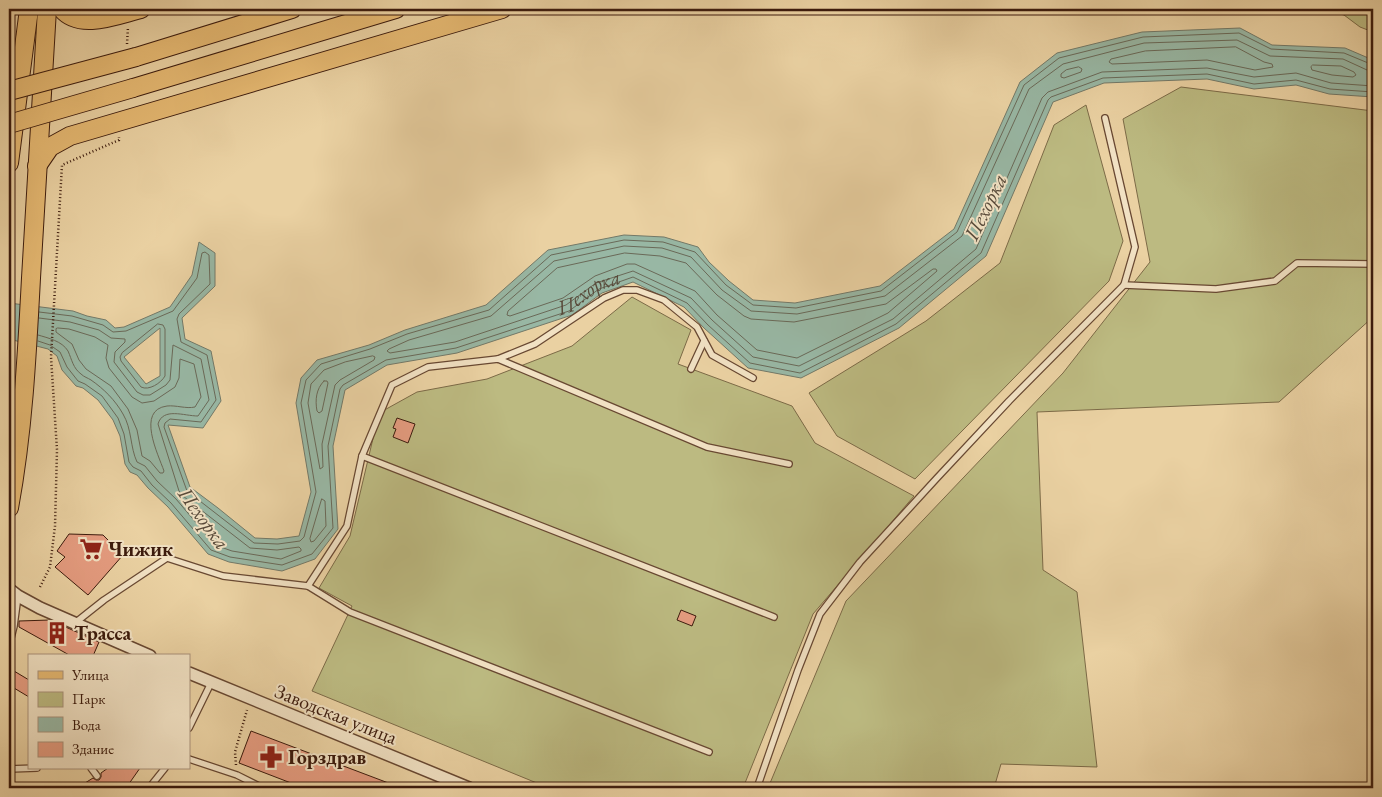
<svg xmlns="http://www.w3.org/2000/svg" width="1382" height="797" font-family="'EB Garamond',serif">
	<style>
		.green { fill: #bcba81; stroke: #7c6a47 }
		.water { fill: #98b7a4; stroke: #737968; fill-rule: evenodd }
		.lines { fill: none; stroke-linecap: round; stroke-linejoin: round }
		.shore { stroke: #6a6958; stroke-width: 1 }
		.building { fill: #e59c80; stroke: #3c1b0d }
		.lane-casing { stroke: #684832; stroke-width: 8 }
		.street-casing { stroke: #684832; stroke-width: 14 }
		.primary-casing { stroke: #3c1b0d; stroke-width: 20 }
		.path { stroke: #3c1b0d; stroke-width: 2.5; stroke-dasharray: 1 2.5; stroke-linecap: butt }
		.lane { stroke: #f1e1c3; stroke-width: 5.5 }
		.street { stroke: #f1e1c3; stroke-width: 11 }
		.primary { stroke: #e5b871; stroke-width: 18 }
		.primary-bridge-casing { stroke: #3c1b0d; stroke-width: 20; stroke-linecap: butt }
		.primary-bridge { stroke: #e5b871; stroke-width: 18 }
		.labels { text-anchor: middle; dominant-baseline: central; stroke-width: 4; stroke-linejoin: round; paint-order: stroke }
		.poi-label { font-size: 20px; font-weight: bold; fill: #3c1b0d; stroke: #f1e1c3; text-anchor: start }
		.street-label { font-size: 20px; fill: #3c1b0d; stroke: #f1e1c3 }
		.water-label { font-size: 21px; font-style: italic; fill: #584a3a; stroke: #f1e1c3 }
	</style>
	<rect width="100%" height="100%" fill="#ead1a2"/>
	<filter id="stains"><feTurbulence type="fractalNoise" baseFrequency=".004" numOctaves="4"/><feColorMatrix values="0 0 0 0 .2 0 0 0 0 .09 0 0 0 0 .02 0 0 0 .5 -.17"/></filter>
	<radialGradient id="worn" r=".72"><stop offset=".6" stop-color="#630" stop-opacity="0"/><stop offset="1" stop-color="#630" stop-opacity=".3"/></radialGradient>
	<g class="green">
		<path d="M1321,9H1373V32L1360,27L1344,15Z"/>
		<path d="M1181,87L1373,111V317L1279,402L1037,412L1043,570L1077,592L1097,767L1001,764L994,788H768L846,601L1063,373L1150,262L1123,119Z"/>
		<path d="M1086,105L1123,241L1109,281L915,479L837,436L809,393L926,321L1000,263L1054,125Z"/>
		<path d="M632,297L691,330L678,364L792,406L815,443L914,496L813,614L743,788H549L312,691L352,606L319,588L350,536L379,413L417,392L487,379L572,346Z"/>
	</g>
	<path class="water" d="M1240,28L1272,45L1345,48L1373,60V97L1329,94L1296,85L1254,89L1207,79L1104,83L1053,102L986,256L899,328L801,378L748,368L704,328L684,307L633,282L602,293L572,315L457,353L387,365L345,390L333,446L338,529L315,559L282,571L229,562L208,554L168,507L148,488L137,475L130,472L125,464L120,436L113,420L98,400L83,388L76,386L62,370L57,356L48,349L9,339V303L73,311L87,316L106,320L115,328L124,327L170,307L192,275L199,242L215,253V286L182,318L185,339L211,351L221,401L203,428L168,425L190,487L218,508L255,538L277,539L299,536L311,492L296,403L301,378L317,360L369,345L405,330L486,305L548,250L624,235L664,237L698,247L709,262L729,281L753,300L795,303L880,286L954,229L1020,82L1057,53L1142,32ZM160,328V376L146,384L124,357Z"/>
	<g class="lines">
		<g class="shore">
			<path d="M1236,47L1264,62L1272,64L1273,67L1255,70L1207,60L1112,64L1109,62L1111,59L1145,51Z"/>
			<path d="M1313,65L1341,66L1354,72L1356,75L1353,77L1332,75L1312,70L1311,67Z"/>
			<path d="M1079,67L1082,69L1081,72L1064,78L1061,77V74L1066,70Z"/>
			<path id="s1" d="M1373,71L1367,70L1343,59L1270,56L1237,40L1144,43L1063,64L1029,89L962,236L885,296L797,314L751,311L722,290L691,257L662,248L624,246L554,261L491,316L409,340L389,349L387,351L390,353L455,342L566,305L596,283L633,271L691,298L712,320L753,357L799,366L893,319L976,249L1042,98L1048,92L1102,72L1207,68L1254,77L1296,73L1331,83L1373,86"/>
			<path d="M625,253L660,256L686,263L717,295L744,316L751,319L794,322L886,304L933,269H936L937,271L888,313L797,358L757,350L717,315L695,291L635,264H627L595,276L563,298L510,316L507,315L508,311L557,268Z"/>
			<path d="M39,312L72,316L103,325L113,332L126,331L173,311L197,278L202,253L205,252L209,255L210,284L179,314L177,319L181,342L207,355L216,400L201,422L170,419L165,423L164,427L187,491L254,543L278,544L300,541L304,537L316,492L301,403L306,380L321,364L370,349L407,334L489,310L551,255L624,240L663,242L695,252L726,285L753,305L796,308L881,291L957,232L1024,85L1059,58L1143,37L1239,33L1271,49L1344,53L1373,65"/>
			<path d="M158,324L163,325L165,329V376C161,383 149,391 141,387L121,361L120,357L122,353Z"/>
			<path d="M58,328L69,329L95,337L108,345L106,358L109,368L132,397L142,403L154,401L175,387L179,378L180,359L194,364L201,397L195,407C186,409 176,405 167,406C136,410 158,454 164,471L163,473H160L150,461L142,456L137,430L128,409L111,386L86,369L79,360L72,344L56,332V329Z"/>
			<path d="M38,335C48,338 62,341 68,351C72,360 73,368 81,374C84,377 88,378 91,380C104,389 115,400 123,414C132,429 130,447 137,462L145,466L157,481L176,499L215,545L232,551L281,559L301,551V549L299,547L277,550L250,548L183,496L179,491L158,424C163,407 184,416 198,416L209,400L201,359L173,345L170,380L166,385L150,395H143L137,392L114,362L115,352L125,342V339L111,338L99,330L70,322L39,318"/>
			<path d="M38,341L50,345L60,352L67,367L78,381L85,384L102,396L118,418L124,434L129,462L133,467L141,471L152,485L171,503L211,550L230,557L282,565L312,554L333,528L328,446L340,389L343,385L386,360L456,348L569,311L599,289L633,277L687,303L708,325L750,363L800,373L896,324L981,253L1048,100L1051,97L1103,78L1207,74L1254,84L1296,80L1330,89L1373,92"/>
			<path d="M373,356L375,357L374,360L340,380L335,385L322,444L323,467L320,469L308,403L311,384L324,370L345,362Z"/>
			<path d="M324,381H327L328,383L322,411L319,413L317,411C315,400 316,389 324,381Z"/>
			<path d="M322,499L325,501L326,526L314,541L311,542L310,539Z"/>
		</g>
	</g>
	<g class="building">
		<path d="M397,418L415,424L408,443L393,437L396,429L393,428Z"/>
		<path d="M69,534L103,535L123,555L88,595L55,567L65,557L57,551Z"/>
		<path d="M681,610L696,616L692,626L677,620Z"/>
		<path d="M50,620L99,642L93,656H71L19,627V621Z"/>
		<path d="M9,668L29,680V697L9,685Z"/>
		<path d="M251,731L399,787L398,788H304L239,763Z"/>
		<path d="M108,768H140L126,788H77L93,778L96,780H99L101,777V773Z"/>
	</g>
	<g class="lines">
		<defs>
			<g id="lane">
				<path d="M1124,285L1216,289L1275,281L1297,263L1373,264"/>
				<path d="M498,359L535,344L604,298L623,290H637L664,300L697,327L712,355L753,378"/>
				<path d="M691,369L704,341"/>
				<path d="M362,456L392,385L428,367L498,359L707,447L789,464"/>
				<path d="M308,586L347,526L362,456L774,617"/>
				<path d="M75,623L104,600L167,558L223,576L308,586L350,612L709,752"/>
				<path d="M9,646L14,626L18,596"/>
				<path d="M189,728L211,683"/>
				<path d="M189,759L237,775L263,788"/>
				<path d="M91,768L97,776"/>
				<path d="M9,769L37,768"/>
				<path d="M149,788L165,768"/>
				<path d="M757,788L798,670L820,614L860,562L937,478L1009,401L1124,285L1135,247L1105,118"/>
			</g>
			<g id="street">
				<path d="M9,589L18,596L40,608L150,656"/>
				<path d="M189,673L469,788"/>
			</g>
			<g id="primary">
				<path d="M62,9C80,31 119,14 141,9"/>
				<path d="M136,57L292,9"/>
				<path d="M133,88L396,9"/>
				<path d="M9,163L29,9"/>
				<path d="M37,166L50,147L70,136L502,9"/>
				<path d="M9,508C23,432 27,355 31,278C36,188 41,98 47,9"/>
			</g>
		</defs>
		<use href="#lane" class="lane-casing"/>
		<use href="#street" class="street-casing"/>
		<use href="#primary" class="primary-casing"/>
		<g class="path">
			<path d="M127,44L128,27"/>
			<path d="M40,587L50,567L55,526L57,450L51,357L62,165L119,140V137"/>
			<path d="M236,765L235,752L247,710"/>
		</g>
		<use href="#lane" class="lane"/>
		<use href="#street" class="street"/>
		<use href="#primary" class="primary"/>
		<defs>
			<g id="primary-bridge">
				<path d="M9,91L136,57"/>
				<path d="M9,124L133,88"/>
			</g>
		</defs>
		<use href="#primary-bridge" class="primary-bridge-casing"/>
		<use href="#primary-bridge" class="primary-bridge"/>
	</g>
	<defs>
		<symbol id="supermarket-bare" viewBox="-9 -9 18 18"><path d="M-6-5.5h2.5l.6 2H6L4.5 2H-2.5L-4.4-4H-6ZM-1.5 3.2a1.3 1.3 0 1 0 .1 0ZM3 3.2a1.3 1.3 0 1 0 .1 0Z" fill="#8f2418" stroke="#f1e1c3" stroke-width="2.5" paint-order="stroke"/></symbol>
		<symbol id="building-bare" viewBox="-9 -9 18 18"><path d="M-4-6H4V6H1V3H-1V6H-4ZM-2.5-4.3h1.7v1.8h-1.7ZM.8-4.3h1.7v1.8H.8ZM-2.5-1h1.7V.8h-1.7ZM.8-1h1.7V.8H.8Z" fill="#8f2418" stroke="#f1e1c3" stroke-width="2.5" paint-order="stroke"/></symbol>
		<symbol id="pharmacy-bare" viewBox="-9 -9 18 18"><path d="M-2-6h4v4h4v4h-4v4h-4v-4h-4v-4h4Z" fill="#8f2418" stroke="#f1e1c3" stroke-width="2.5" paint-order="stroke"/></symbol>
	</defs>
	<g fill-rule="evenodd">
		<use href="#supermarket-bare" x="75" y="533" width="32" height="32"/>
		<use href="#building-bare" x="41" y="617" width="32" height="32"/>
		<use href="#pharmacy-bare" x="255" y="741" width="32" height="32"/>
	</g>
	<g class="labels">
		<g class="poi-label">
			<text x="108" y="549">Чижик</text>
			<text x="74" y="633">Трасса</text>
			<text x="288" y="757">Горздрав</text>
		</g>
		<g class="street-label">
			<text transform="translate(336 714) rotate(22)">Заводская улица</text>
		</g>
		<g class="water-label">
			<text transform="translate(985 207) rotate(-64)">Пехорка</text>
			<text stroke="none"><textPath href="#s1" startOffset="1384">Пехорка</textPath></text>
			<text transform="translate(204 518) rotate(54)">Пехорка</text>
		</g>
	</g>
	<rect width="1382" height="797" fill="none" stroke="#ead1a2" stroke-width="30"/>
	<rect x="10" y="10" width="1362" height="777" fill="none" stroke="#3c1b0d" stroke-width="2.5"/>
	<rect x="15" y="15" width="1352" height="767" fill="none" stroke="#3c1b0d"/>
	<rect x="28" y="654" width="162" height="115" fill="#f1e1c3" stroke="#a9927a"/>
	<rect x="38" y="671" width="25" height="8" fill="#e5b871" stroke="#a9927a"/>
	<text x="72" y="680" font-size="15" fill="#3c1b0d">Улица</text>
	<rect x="38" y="692" width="25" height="15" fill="#bcba81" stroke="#a9927a"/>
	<text x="72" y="704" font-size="15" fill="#3c1b0d">Парк</text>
	<rect x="38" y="717" width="25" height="15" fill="#98b7a4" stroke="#a9927a"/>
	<text x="72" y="730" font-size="15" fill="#3c1b0d">Вода</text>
	<rect x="38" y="742" width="25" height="15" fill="#e59c80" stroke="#a9927a"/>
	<text x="72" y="754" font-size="15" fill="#3c1b0d">Здание</text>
	<rect width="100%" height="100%" filter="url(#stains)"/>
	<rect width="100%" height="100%" fill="url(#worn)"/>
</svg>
